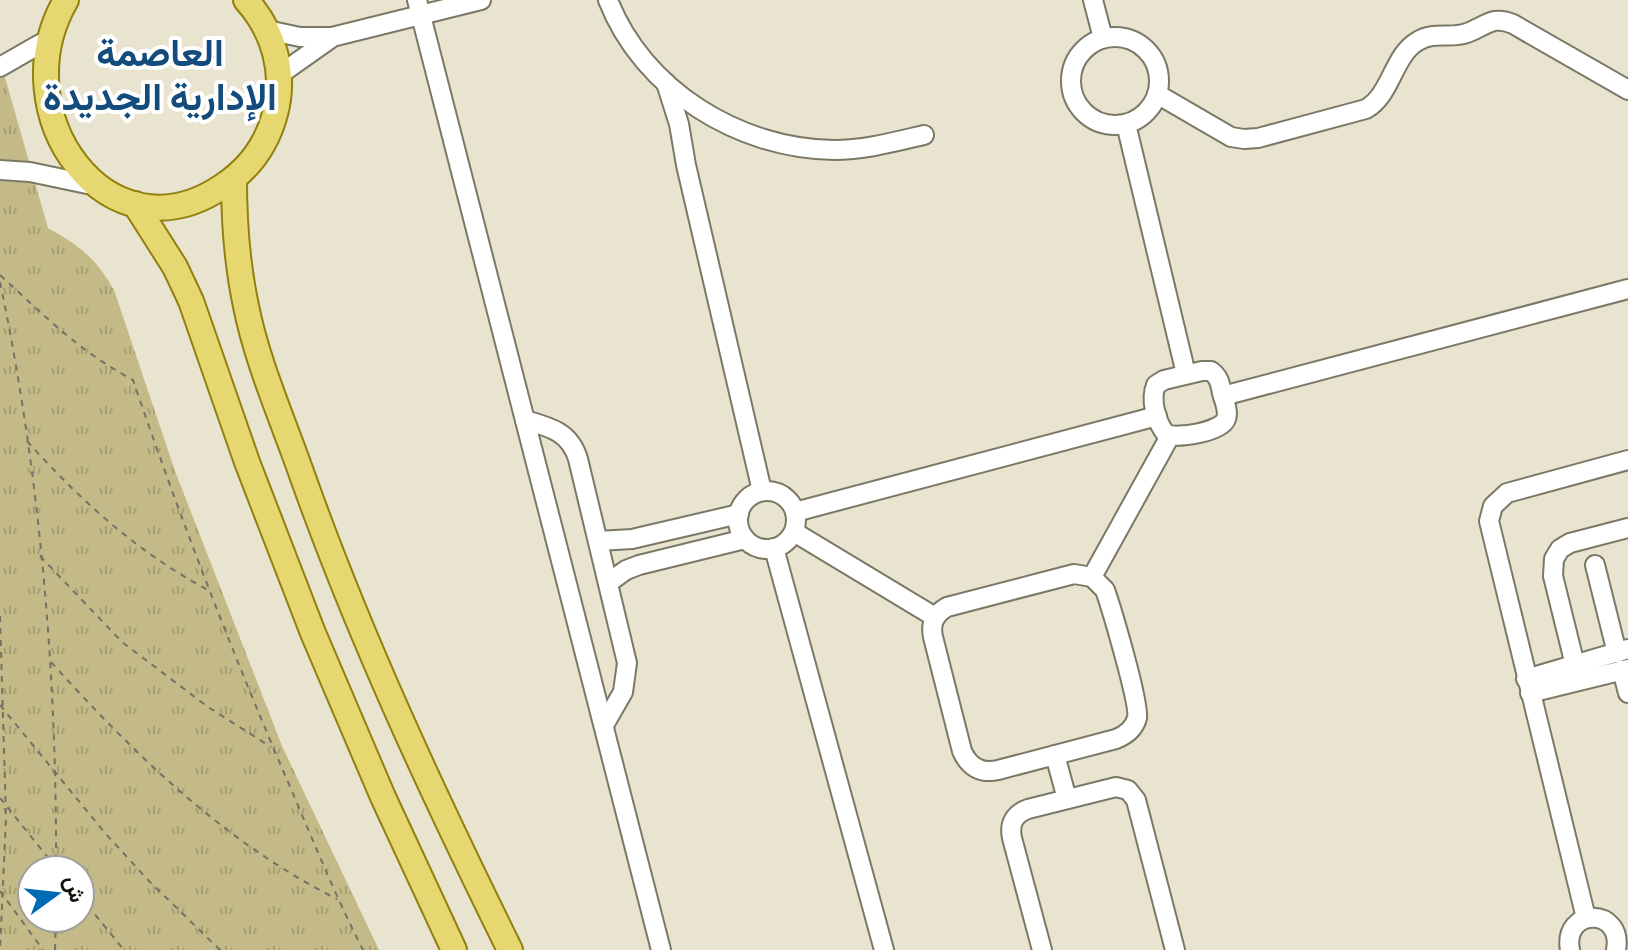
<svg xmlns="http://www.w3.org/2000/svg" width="1628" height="950" font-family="'Source Sans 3',Vazirmatn,sans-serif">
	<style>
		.grass { fill: url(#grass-tufts); fill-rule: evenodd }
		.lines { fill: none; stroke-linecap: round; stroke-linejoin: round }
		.minor-casing { stroke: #7b7866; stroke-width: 22 }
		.major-casing { stroke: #91800f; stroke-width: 28 }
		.path { stroke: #757265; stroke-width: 2; stroke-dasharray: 6 6; stroke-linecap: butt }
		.minor { stroke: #fff; stroke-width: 18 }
		.major { stroke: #e6d771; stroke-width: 24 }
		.labels { text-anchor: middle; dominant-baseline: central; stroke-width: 8; stroke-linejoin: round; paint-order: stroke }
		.town-label { font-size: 38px; font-weight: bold; fill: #124b7c; stroke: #fff }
	</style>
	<defs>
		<pattern id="grass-tufts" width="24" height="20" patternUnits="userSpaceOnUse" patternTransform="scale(2)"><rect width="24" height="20" fill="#c3ba87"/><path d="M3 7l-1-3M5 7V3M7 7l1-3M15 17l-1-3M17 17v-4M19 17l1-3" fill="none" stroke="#a69f73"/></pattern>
	</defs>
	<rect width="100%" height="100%" fill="#e8e4d0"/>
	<path class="grass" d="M0,60L48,228C81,247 94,256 114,290L175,471L282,746L379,950H0ZM32,870H80V918H32Z"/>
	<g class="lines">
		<defs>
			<g id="minor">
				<path d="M417,0L661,950"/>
				<path d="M608,0C643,90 739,149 834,150C864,150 894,142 924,135"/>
				<path d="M1093,0L1103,38"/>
				<path d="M267,30L300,37H332L481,0"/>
				<circle cx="1115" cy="81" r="44"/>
				<path d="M0,67L40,44"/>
				<path d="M279,75L330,39"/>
				<path d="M666,83L679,124L686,165L762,491"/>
				<path d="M1157,94L1231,137L1244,139L1258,138L1366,109C1392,94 1393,55 1418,41C1434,31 1451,39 1467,33C1486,26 1493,15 1513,24L1628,90"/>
				<path d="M1126,124L1186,374"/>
				<path d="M0,170L30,172L87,184"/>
				<path d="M1202,371H1211C1219,377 1220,383 1222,393C1224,401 1229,411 1226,419C1221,432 1177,439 1166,434C1156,422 1150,400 1156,385L1164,380Z"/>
				<path d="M1223,396L1628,289"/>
				<path d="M525,420C550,427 570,432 578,459L627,663L623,692L604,725"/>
				<circle cx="767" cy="520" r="29"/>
				<path d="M795,512L1157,416"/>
				<path d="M794,532L935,617"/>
				<path d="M598,541L632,539L739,514"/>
				<path d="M774,548L884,950"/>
				<path d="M1595,565L1617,653"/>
				<path d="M1074,574L1092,577L1105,590C1111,607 1140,704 1137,718C1134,729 1126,735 1116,739L998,770C981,774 969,767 962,751L933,637C930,623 935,614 947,607Z"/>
				<path d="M1092,577L1170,436"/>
				<path d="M608,583L626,570L639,565L745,539"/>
				<path d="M1575,665L1553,576L1554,559L1560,549L1570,543L1628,528"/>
				<path d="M1622,670L1628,693"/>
				<path d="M1526,679L1628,649"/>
				<path d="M1530,693L1628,669"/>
				<path d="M1055,755L1067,799"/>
				<path d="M1586,918L1489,521L1493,506L1507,493L1628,460"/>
				<path d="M1042,950L1012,838C1009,824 1014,814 1028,809L1116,787L1128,790L1136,800L1175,950"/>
				<path d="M1570,950C1562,907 1624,907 1616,950"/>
			</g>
			<g id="major">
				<path d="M66,0C0,114 109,264 223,186C249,169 267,144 275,114C286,73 274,31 246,0"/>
				<path d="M234,179C234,222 237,264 246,306C257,362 282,418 301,472C359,636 433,794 510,950"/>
				<path d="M135,204L175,267L191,301L247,462L313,633L383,797L454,950"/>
			</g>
		</defs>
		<use href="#minor" class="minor-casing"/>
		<use href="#major" class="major-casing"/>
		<g class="path">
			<path d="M0,275C46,317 76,349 133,380C180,518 233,655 291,789C314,843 336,897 363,950"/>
			<path d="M0,282C40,473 57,675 56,870"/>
			<path d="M27,441C81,501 138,553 210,591"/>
			<path d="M40,556L122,642L208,707L271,747"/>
			<path d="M0,616L6,818L0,950"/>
			<path d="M51,662C134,754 225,843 337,899"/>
			<path d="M0,705L105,833L148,880L220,950"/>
			<path d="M0,798L58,870"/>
			<path d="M0,891L43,950"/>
			<path d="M80,896L124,950"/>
			<path d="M55,950L56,918"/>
		</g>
		<use href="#minor" class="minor"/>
		<use href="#major" class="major"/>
	</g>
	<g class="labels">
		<g class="town-label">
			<text x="160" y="54">العاصمة<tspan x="160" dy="44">الإدارية الجديدة</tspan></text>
		</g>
	</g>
	<g transform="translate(56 894) rotate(75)"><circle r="38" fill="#ffffff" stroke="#a09f9d" stroke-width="2"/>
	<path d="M0-6L14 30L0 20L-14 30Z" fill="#006ab5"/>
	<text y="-12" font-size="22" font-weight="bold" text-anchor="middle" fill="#111009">ش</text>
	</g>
</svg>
